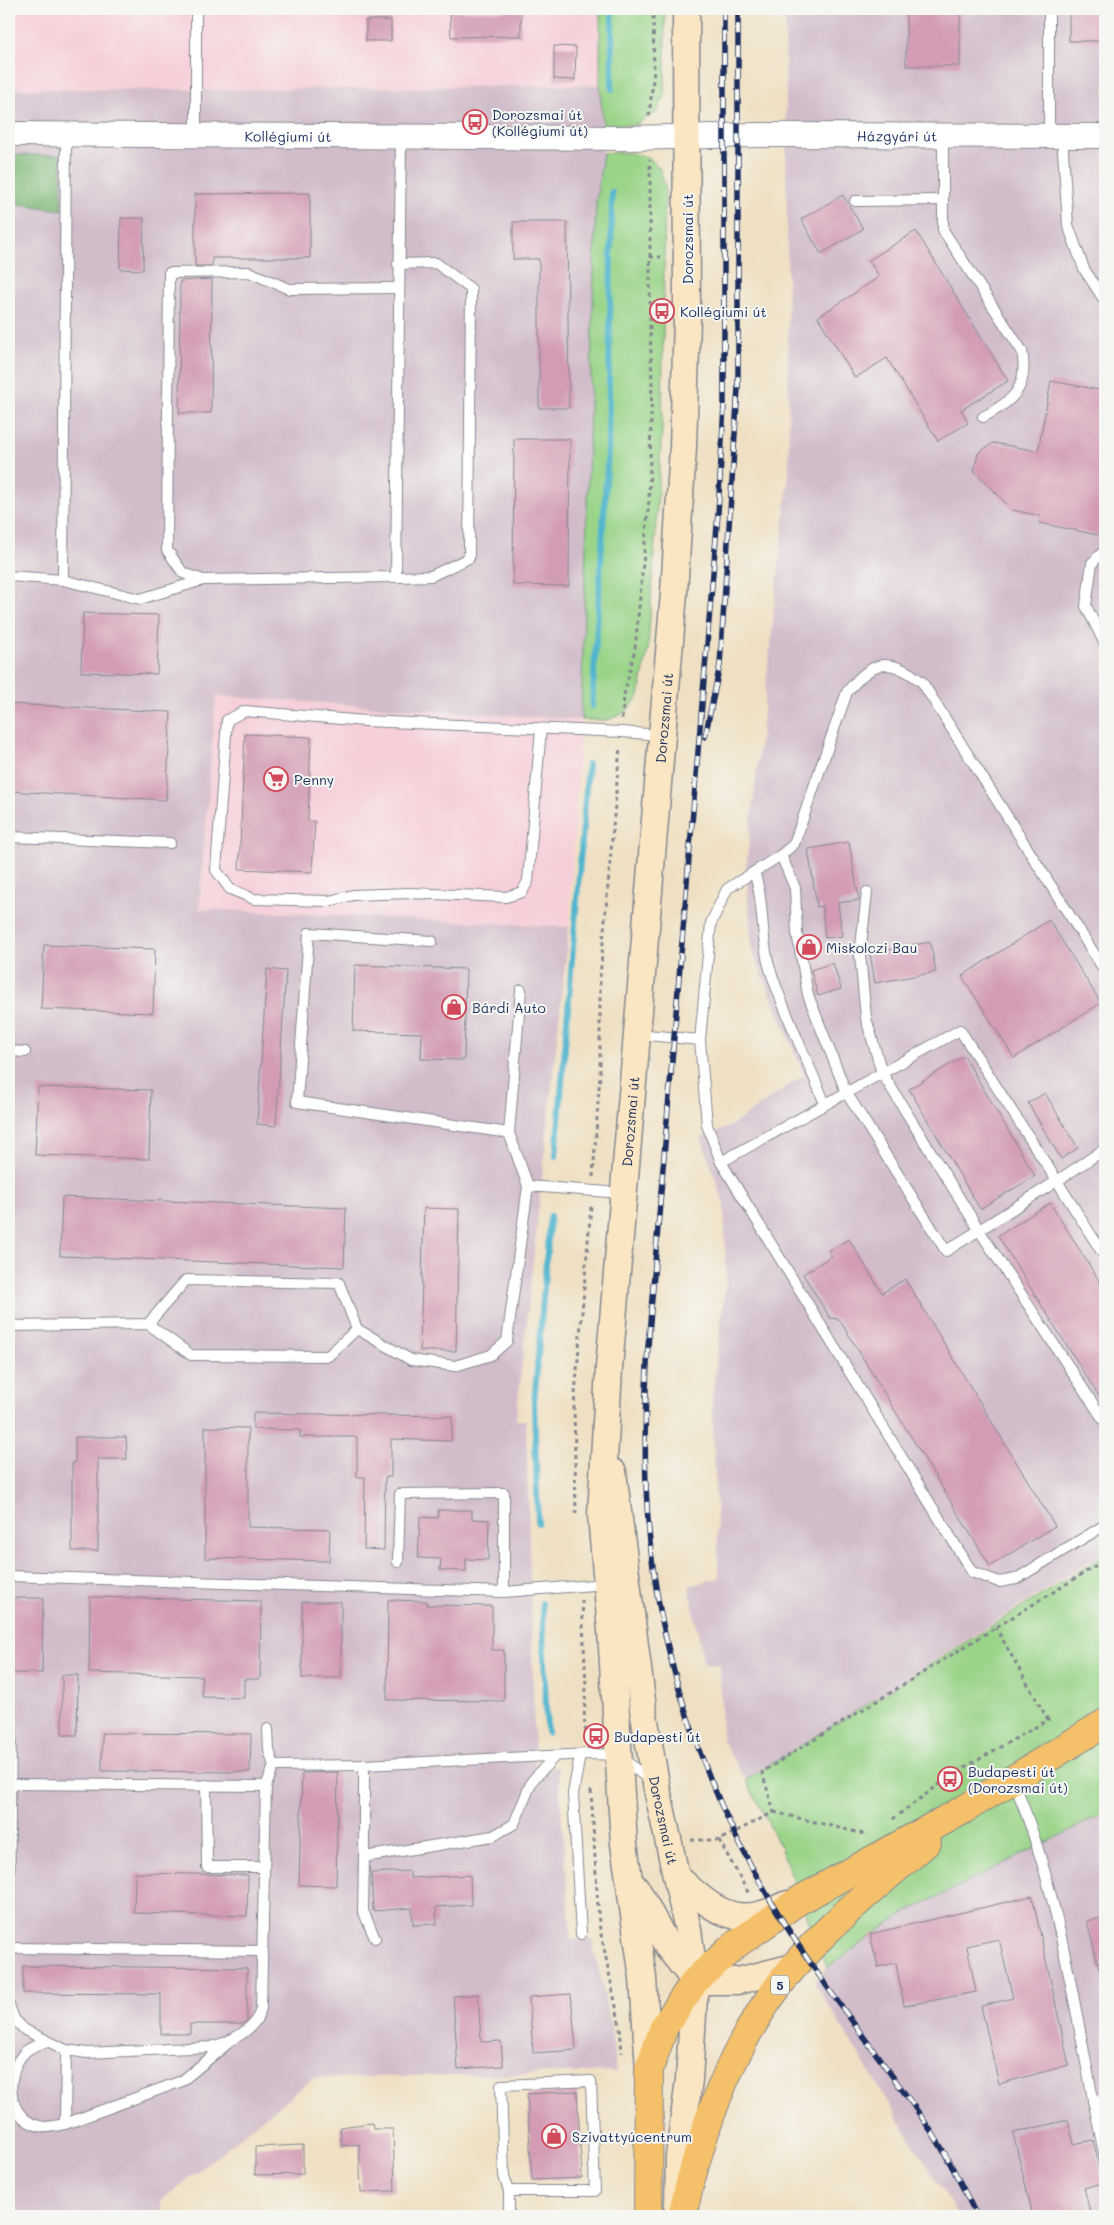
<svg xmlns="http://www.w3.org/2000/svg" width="1114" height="2225" font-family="Mali,sans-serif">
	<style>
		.built { fill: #f6cfd8 }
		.industrial { fill: #d1bdca }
		.green { fill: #9ad488; stroke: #5a8273 }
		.forest { fill: #7bb674; stroke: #4b7269 }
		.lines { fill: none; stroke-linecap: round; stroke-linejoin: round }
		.stream { stroke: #50b5ce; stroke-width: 6 }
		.building { fill: #d39bb4 }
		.service-casing { stroke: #858890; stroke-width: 12 }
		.tertiary-casing { stroke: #858890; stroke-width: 26 }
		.secondary-casing { stroke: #858890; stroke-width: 29 }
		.primary-casing { stroke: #858890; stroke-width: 30 }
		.path { stroke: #858890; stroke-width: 3; stroke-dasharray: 4 4; stroke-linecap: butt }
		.service { stroke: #fff; stroke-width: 10 }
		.tertiary { stroke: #fff; stroke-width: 24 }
		.secondary { stroke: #fbe6c3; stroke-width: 26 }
		.primary { stroke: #f4c16a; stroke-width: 28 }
		.rail-casing { stroke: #1b2f5e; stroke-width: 5.5 }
		.rail { stroke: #f6f6f2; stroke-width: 4; stroke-dasharray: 11; stroke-linecap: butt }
		.labels { text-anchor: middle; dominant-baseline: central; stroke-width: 4; stroke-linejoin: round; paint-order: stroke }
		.shield { fill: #f6f6f2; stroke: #5d6b8a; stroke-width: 1 }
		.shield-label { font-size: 12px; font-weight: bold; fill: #1b2f5e }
		.poi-label { font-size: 14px; fill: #1b2f5e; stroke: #f6f6f2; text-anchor: start }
		.street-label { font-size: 14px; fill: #1b2f5e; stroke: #f6f6f2 }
	</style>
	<rect width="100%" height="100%" fill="#f6f6f2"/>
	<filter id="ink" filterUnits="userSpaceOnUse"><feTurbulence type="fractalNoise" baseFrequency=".02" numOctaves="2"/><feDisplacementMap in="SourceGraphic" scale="10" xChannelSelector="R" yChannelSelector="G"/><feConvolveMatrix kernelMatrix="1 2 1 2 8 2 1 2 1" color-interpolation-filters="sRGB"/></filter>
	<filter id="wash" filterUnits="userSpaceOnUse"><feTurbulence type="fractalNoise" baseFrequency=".0096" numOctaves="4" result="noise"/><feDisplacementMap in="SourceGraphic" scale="20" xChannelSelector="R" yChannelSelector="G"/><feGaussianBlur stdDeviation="1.12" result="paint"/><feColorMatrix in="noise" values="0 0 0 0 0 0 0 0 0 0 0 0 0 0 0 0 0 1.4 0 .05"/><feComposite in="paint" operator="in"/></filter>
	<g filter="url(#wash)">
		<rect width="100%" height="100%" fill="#efe0c3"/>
		<g class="built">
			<path d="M9,9H600V85L210,90L9,89Z"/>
			<path d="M216,696L581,720L569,927L199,910Z"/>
		</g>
		<g class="industrial">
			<path d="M785,9H1105V1552L746,1780L722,1740L720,1665L704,1664L689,1586L719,1578L712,1399L726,1282L724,1203L701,1137L729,1127L804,1075L752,950L746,869L789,473Z"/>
			<path d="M600,85L603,153L596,203L581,720L216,696L199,909L569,927L516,1420H526L535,1767L558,1768L571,1940L592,1939L610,2021L616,2072L313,2078L161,2201L162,2216H9V89L210,90Z"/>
			<path d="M1105,1813V2216H958L814,1982L827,1968L901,1915Z"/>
		</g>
		<g class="green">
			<path d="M600,9H665V96L656,113L634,125L603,126L600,85Z"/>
			<path d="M603,153C622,153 646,150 659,168C662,173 663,182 665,187L662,430L648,649L639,696L626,712L608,720H581L596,203Z"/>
			<path d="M1105,1555V1813L901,1915L827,1968L780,1846L746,1780Z"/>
		</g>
		<path class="forest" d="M9,155H61L62,210L9,203Z"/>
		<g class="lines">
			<g class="stream">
				<path d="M612,9V89"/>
				<path d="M592,706L608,450L612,192"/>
				<path d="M556,1156L588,764"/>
				<path d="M538,1523L534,1404L550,1216"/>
				<path d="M542,1603L547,1733"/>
			</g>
		</g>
		<g id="blocks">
			<g class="building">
				<rect x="906" y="9" width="54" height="57"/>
				<rect x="1069" y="9" width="36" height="32"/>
				<path d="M450,11H521V36L451,37Z"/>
				<rect x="366" y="20" width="25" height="21"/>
				<path d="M554,46L576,47L575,80L554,79Z"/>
				<path d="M310,193V258H212V266H195V194Z"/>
				<path d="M843,195L863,229L821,254L801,219Z"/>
				<path d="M121,218H144L143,270L120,269Z"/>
				<path d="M513,222H567L569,408H539V259H513Z"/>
				<path d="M916,231L1008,381L961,410L968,423L938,441L887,358L855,378L818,317L879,277L869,260Z"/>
				<path d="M212,279L211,413H179L180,281Z"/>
				<path d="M1051,381L1105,391V531L1098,535L1039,523L1040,516L1013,510L974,471L978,453L993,443L1038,451Z"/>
				<path d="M514,439H570L569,586L513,585Z"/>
				<path d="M83,613L159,615L157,674L81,672Z"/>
				<path d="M9,704L171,712L166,800L9,791Z"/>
				<path d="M245,734L311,737L308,821H315L312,872L239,869Z"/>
				<path d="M849,842L859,900L838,903L842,936L825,938L822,906L817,907L808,849Z"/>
				<path d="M1049,920L1101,1003L1014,1058L962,976Z"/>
				<path d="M930,942L936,972L875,983L870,953Z"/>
				<path d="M44,945L155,949L153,1013L41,1009Z"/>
				<path d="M833,963L841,989L818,996L811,970Z"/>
				<path d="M355,965L466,969L464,1060L421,1059L422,1033L353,1031Z"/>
				<path d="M267,969L286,971L276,1126L257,1124Z"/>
				<path d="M964,1056L1035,1176L980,1209L909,1089Z"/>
				<path d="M38,1087L151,1090L149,1159L35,1155Z"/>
				<path d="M1045,1093L1078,1148L1061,1159L1028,1103Z"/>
				<path d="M62,1197L346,1208L344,1267L60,1256Z"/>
				<path d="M1050,1203L1105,1290V1406L998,1236Z"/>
				<path d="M424,1208L459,1209L456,1351H420Z"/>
				<path d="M849,1239L882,1293L905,1279L1055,1526L990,1566L839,1319L830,1318L803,1274L832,1256L828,1251Z"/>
				<path d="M253,1413L452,1416L451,1441L391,1439V1477H385L384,1550L364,1549L365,1477H357V1437H300V1430L253,1429Z"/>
				<path d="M205,1427L248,1428V1527L330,1529L329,1561L205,1558Z"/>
				<path d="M75,1437H126L127,1459H98V1551H72V1463H75Z"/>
				<path d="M438,1510H472V1519L489,1520L488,1560L466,1559V1571L440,1570L441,1559L418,1558L420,1517L438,1518Z"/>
				<path d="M90,1597L261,1601L260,1679H244V1698L202,1697V1676L89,1673Z"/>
				<path d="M9,1598H43L42,1673H9Z"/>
				<path d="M388,1600L427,1601V1605L492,1606V1650H504V1701L387,1700Z"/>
				<rect x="302" y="1602" width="39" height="76"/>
				<path d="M62,1675H78L77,1735H62Z"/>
				<path d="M102,1733L251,1734L250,1772L102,1771Z"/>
				<path d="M338,1772L336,1886L299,1885L302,1773Z"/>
				<path d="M410,1871V1878L470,1875L471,1905L436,1907L437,1924L413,1925L412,1908L373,1911L371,1873Z"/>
				<path d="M135,1873L248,1875L247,1916L134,1913Z"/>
				<path d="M1032,1896L1069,2065L999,2084L981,2006L1013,1998L999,1939L967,1946L976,1992L904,2006L896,1963L878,1967L870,1934Z"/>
				<path d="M1105,1917V1968L1099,1969L1087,1921Z"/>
				<path d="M23,1966L247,1968V2020L243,2024H190V2034H161V1994L23,1993Z"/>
				<path d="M478,1994L481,2042L501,2041L503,2066L458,2069L453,1996Z"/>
				<path d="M571,1994L576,2050L533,2053L529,1997Z"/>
				<path d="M577,2091L582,2178L532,2180L527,2094Z"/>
				<path d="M1068,2120L1074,2144L1093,2140L1103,2183L1084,2188L1091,2216H1033L1013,2133Z"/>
				<path d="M372,2123L373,2129H393L395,2191L361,2192L359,2144L342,2146L340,2127Z"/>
				<path d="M303,2145V2174L255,2175V2147Z"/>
			</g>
		</g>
	</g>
	<g filter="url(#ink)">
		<use href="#blocks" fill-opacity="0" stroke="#858890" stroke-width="1"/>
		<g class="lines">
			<defs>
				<g id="service">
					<path d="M1049,9V136"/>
					<path d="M196,135V9"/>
					<path d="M943,136V230L1022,351C1029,388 1013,401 983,417"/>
					<path d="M1062,136L1068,225L1084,269L1105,301"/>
					<path d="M855,201L943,200"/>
					<path d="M1105,550L1092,563L1086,606L1105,644"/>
					<path d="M9,576L63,580L140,599L203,580L396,577L401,137"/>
					<path d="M396,577L431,576L469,558L471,289L436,263L398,264"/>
					<path d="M63,580L66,135"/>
					<path d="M203,580L183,573L167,550L169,273L249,272L289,289L398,288"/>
					<path d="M541,729L528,881L522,892L506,897L409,893L353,895L329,901L254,899L230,889L216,870L227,720L245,711L365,721L622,732L661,735"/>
					<path d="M9,837L170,843"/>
					<path d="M781,855L795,888L797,933L808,995L846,1092L946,1251L1057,1181L960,1030L882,1073L866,1018L860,955L867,892"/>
					<path d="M754,872C765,903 760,938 770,969C785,1015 807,1059 825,1104"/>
					<path d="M432,941L309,933L297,1102L509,1133L528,1186"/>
					<path d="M637,1034L700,1040L707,1125L721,1162L882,1073L979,1230L1105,1422"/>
					<path d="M700,1040L711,923L727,889L781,855L794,844L847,692C873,660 889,656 922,682L1105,971"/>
					<path d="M9,1051L25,1052"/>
					<path d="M509,1133L521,990"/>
					<path d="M1105,1149L1057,1181L1105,1257"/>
					<path d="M721,1162L972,1572L999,1582L1016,1579L1105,1525"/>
					<path d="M9,1326L148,1324L191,1355L328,1356L357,1329L339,1283L186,1280L148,1324"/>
					<path d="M357,1329L411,1360L455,1366L491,1355L507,1341L528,1186L622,1193"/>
					<path d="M398,1562L400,1494L504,1493V1592"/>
					<path d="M9,1576L504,1592L606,1584"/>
					<path d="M268,1729L269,1750L274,1766"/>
					<path d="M580,1755L573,1794L581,1934"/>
					<path d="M364,1765V1857L493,1836L514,1824L532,1781L555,1756"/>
					<path d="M1013,1780C1063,1899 1077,2031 1105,2157"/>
					<path d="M10,1784L266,1786L274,1766L364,1765L589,1754L619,1755L650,1781"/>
					<path d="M206,1785L207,1867H264"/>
					<path d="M364,1857L363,1911L375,1938"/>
					<path d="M9,1910L11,1725"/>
					<path d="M9,1948L263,1951"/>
					<path d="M9,2005L14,2019L25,2030L66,2050L87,2053L211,2047C231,2042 257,2029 261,2008L266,1786"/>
					<path d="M47,2042C40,2044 32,2046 26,2051C2,2074 7,2124 45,2127C51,2127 59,2125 65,2124L182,2081L227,2044"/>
					<path d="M1093,2102L1105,2099"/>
					<path d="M65,2124L66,2050"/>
					<path d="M509,2191H595L591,2081L501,2085L504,2176L509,2191V2216"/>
				</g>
				<g id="tertiary">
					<path id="s1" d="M9,134L628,138L758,135L1105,136"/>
				</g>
				<g id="secondary">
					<path id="s2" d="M613,1472L644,1716L657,1789L688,1930L695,1981L689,2080L679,2156L678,2208"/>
					<path d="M677,1877C701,1899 726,1925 762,1914C771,1912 779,1907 788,1904"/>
					<path d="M636,1888L668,1947L695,1981H738L793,1967"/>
					<path id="s3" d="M649,2069L643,1978L624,1844L611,1631L601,1515L609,1368L674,593L683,447L687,320L686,9"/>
				</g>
				<g id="primary">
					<path d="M648,2216L649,2069L664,2027L695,1981L735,1945L798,1901L963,1810L1105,1723"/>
					<path d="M682,2216C703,2124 732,2040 794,1966C833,1920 882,1882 927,1842"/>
				</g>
			</defs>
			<use href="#service" class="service-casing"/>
			<use href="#tertiary" class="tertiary-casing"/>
			<use href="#secondary" class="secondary-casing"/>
			<use href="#primary" class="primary-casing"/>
			<g class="path">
				<path d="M649,116L654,71L653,9"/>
				<path d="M650,257H661"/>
				<path d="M622,719L624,695L635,649L649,500L652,382L650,329V160"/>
				<path d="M593,1177L600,1074V977L620,747"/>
				<path d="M576,1514L574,1406L591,1206"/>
				<path d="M582,1600L586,1687L584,1718L587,1741"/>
				<path d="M591,1790L599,1924L620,2026L622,2053"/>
				<path d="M774,1812L868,1835"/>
				<path d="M893,1819L953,1774L1048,1720L996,1628"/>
				<path d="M691,1840H719L774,1812L762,1772L1105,1560"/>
				<path d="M719,1840L749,1894"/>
			</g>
			<use href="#service" class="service"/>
			<use href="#tertiary" class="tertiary"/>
			<use href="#secondary" class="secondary"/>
			<use href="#primary" class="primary"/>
			<defs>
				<g id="rail">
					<path d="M724,9V405L718,514L648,1346C645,1399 644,1452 647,1505C655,1646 702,1787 775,1908C821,1985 879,2054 929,2128C948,2155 962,2187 977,2216"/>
					<path d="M705,737L720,665L738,388V9"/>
				</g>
			</defs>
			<use href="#rail" class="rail-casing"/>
			<use href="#rail" class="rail"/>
		</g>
	</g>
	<defs>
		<symbol id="bus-ring" viewBox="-11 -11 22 22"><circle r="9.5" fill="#f6f6f2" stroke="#d1495b" stroke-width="1.5"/><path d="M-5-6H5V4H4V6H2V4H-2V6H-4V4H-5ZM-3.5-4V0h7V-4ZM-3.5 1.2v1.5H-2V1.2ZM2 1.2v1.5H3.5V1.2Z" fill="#d1495b"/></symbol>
		<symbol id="supermarket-ring" viewBox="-11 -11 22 22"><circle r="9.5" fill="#f6f6f2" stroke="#d1495b" stroke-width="1.5"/><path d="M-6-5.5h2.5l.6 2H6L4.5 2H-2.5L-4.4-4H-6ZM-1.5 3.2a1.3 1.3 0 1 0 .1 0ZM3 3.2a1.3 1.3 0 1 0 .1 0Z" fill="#d1495b"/></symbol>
		<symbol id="shop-ring" viewBox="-11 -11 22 22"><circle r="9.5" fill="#f6f6f2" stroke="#d1495b" stroke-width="1.5"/><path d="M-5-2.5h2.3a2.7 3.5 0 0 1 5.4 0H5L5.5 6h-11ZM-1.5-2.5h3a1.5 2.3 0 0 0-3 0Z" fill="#d1495b"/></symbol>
	</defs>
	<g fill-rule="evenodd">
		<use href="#bus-ring" x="461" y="108" width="28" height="28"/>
		<use href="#bus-ring" x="648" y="297" width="28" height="28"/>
		<use href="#supermarket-ring" x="262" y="765" width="28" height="28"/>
		<use href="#shop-ring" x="795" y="933" width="28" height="28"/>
		<use href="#shop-ring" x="440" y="993" width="28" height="28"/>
		<use href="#bus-ring" x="582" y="1722" width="28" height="28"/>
		<use href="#bus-ring" x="936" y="1765" width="28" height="28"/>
		<use href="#shop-ring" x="540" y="2122" width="28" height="28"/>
	</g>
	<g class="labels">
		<rect class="shield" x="771" y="1975.5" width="18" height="19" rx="4"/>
		<g class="shield-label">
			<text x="780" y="1985">5</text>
		</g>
		<g class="poi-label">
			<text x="492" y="114">Dorozsmai út<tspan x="492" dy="16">(Kollégiumi út)</tspan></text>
			<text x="680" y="311">Kollégiumi út</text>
			<text x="294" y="779">Penny</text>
			<text x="826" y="947">Miskolczi Bau</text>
			<text x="472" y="1007">Bárdi Auto</text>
			<text x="614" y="1736">Budapesti út</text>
			<text x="968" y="1771">Budapesti út<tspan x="968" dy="16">(Dorozsmai út)</tspan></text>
			<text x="572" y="2136">Szivattyúcentrum</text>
		</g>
		<g class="street-label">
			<text stroke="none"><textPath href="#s1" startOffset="888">Házgyári út</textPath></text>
			<text stroke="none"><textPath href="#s1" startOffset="279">Kollégiumi út</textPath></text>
			<text transform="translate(687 239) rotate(-90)">Dorozsmai út</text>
			<text stroke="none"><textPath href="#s3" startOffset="1356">Dorozsmai út</textPath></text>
			<text stroke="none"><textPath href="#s3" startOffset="951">Dorozsmai út</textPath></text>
			<text stroke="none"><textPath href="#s2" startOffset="352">Dorozsmai út</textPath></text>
		</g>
	</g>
	<rect width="1114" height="2225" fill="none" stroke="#f6f6f2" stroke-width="30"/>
</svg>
